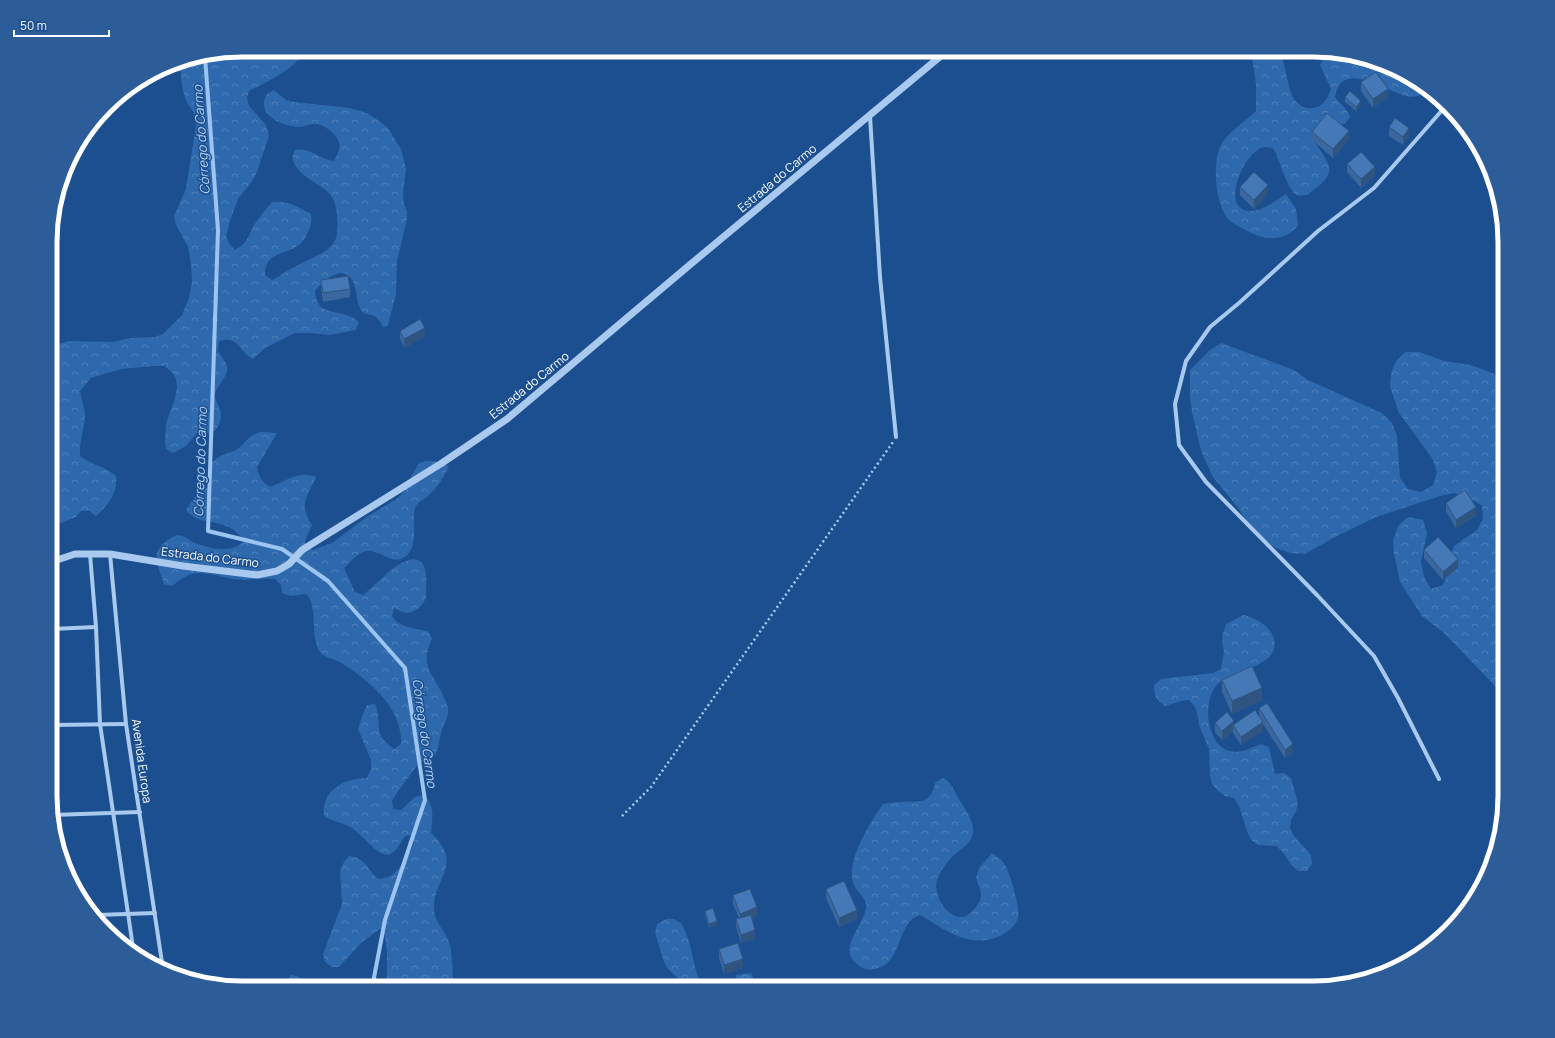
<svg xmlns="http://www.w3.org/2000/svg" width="1555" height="1038" font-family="Manrope,sans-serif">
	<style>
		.forest { fill: url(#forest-crowns) }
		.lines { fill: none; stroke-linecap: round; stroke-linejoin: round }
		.stream { stroke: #9cc4f0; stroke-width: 4 }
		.path { stroke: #a9c9ee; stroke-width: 2.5; stroke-dasharray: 2 3; stroke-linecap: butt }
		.minor { stroke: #a9c9ee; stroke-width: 4 }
		.tertiary { stroke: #a9c9ee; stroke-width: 7 }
		.wall { fill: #3a679d }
		.shaded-wall { fill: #305480 }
		.building { fill: #4478b7; stroke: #305480 }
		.labels { text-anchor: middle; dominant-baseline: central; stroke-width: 3; stroke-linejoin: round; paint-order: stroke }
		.street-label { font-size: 12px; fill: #fff; stroke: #1b4f8f }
		.water-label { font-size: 13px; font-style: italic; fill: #b5d3f5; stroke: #1b4f8f }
		.rim { fill: none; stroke: #fff; stroke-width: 5 }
	</style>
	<defs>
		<pattern id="forest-crowns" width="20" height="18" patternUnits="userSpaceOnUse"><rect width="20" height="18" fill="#2e69ad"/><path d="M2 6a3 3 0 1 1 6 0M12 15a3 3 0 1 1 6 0" fill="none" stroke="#4d80b9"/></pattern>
	</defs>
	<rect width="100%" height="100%" fill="#1b4f8f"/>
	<g class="forest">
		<path d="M242,50H307C292,70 271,80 249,91L247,97L249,106L266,125L269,136L257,172L253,180L238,199L230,221L226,237L230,245L235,250C249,243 248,234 256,222C261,215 267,208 272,202C288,200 298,207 311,214C312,222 311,226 308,232C306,237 303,242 299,245C286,255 264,252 265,275L272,280C281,276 289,269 298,265C310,258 327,254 334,242C339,235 337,225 337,217C337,209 335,201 330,194C320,183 296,176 293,159C292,156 294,152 295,150C311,147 318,159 334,161C342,147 342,139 328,129C324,126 320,124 314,124C309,124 304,127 298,127C286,127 262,118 264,102C264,100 266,96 267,94L274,90L286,100L294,102L350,108L367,113L381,122L388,128L401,149L406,169L403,195L404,204L407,211V219L397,261L396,294L388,325L387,326L383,327C381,324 379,319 376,317C370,313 363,316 360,308C357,302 357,294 355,287C347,260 327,278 315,290C316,320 341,306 359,322L356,330L330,335L311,333H295L265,348L253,359C238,351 239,335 219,341L218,351C228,367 232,367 220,384C218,387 215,391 215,395C215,401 219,405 220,410C223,417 219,429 212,432C208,434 201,433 197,433L186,446L173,453L166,449L165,441L166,424L175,398L177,388L176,379L172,372L164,366H155L121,369L91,378L80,391C81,400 86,409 85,417C84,430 79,442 80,456C91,465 105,466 116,476C118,492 108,506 96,516L89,511H81L76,517L61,523L54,519L52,511V455L53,451L52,439V346L69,341L113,342L130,338L155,337L163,334L182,315L189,298L192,281L191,264L188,247L176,225L174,216L186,189L196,125C196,111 191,111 186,100C181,88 181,75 180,62Z"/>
		<path d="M1255,50C1261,50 1275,47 1279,52C1290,68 1284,111 1313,108C1323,107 1328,98 1331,89L1320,65L1324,57L1333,54L1351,58L1375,60L1420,82L1427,90L1424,94C1418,96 1412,98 1406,96C1386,91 1341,58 1335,97C1340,104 1347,108 1350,117L1345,124L1326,123L1314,141C1334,170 1337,173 1307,195C1304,195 1300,196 1297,195C1287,191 1280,159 1273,148C1270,148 1266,146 1264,147C1242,152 1218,214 1253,211C1265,210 1276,200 1286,194L1296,209L1298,226C1281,245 1260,239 1240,227C1236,225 1231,222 1228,219C1215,203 1212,163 1221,145C1226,134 1247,120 1256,111V84L1252,57Z"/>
		<path d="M1221,343L1294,370L1308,380L1382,413L1392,423L1397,436L1400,478L1408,489L1421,492L1433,485L1437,472L1432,458L1399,413L1390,387L1391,373L1396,361L1405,352H1419L1444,361L1471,365L1497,375L1505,376V576L1502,588L1505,589V691L1495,686L1444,633L1422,616L1400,582L1394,554L1393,541L1398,526L1408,517L1423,520L1427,533L1421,562L1424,577L1431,589L1443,585L1448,573L1449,559L1454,546L1477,530L1483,519L1482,505L1470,499L1454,493L1440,496L1376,517L1333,538L1305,554L1290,553L1276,548L1254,532L1239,509L1213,477L1201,451L1192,412L1190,397V370L1210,350Z"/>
		<path d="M261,432L277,433L257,467C259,477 262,482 270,487C286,482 298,470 316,477C307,498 298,503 312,525L305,541V548L313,550L332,543L368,516L397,499L409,486L411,477L419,463C431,459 438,462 449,466C444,477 437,488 428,496C424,500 417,502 415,508C414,511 414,515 414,517C414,531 417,553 401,559C388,563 376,546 363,552C356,555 349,563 344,568L355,592L363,595C378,584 390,566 409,560C427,555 427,577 426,588C426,592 427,597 425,600C422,606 415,612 408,613C404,613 398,610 394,608L392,616C400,629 415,627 429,632L432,639C418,667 435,674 444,698C446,702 448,706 448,709C449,717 444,723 442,730C439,738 439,746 436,754L422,762L416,767L396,794L392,801L393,809L401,810L415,797L423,795C436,805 432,817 431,833C465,865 433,877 434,909C434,922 445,930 449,942C453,953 452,975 454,988H387V953L385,936L380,929L362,942L339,967H332L325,962L323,954L342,904L340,871L344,862L349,856C366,858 367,869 378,879C381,879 385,878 388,877C397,874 411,854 413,845C414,842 413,838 412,835L405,836L396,850L389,855C376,854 371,844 361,836C357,832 353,828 348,826C340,822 332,821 324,816C321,791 344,778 367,778L371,769V760L358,729L363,714L367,705L375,704C383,724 371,733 394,749L401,744C403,707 368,680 340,662C333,658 326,658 321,653C311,642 316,615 311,602C310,599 308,596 306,594L290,596L282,593L281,585L275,579C261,577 248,581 234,579C219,577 199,568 185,577C180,579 176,583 172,586L164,584C159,567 148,553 168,540C172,537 177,534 182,536C186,537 191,541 195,543C212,549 231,554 244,541C227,515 206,529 186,511C190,503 194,497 201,491C203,490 207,488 209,486C215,479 207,470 212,463C217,456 226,454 234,451C246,445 246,435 261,432Z"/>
		<path d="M1244,615C1255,618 1268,624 1273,636C1285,668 1230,668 1215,687C1202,705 1207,751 1235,752C1244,752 1253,747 1261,744L1269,747L1275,774L1284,773L1291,778L1298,803L1296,811L1291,820L1290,828L1294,836L1311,855L1312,864L1307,871H1298L1292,866L1282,851L1276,846L1258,845L1251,840L1247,831L1239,806L1234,798L1225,796L1218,791L1212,784L1210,776L1209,749L1199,725L1198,716L1195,707L1189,700L1181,701L1165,706C1156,700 1154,696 1154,685L1161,679L1213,673L1221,669L1224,651L1222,642L1223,633L1226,624Z"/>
		<path d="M943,778C952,782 955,794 961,802C965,809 975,824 973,832C972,844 959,850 952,857C946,863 940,872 937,880C933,894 946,917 961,917C970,917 980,904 981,896C981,890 978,884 976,878L979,868L992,853C997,857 1002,859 1005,865C1010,873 1021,910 1018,918C1012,935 988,943 972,940C952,937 936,924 920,915C917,916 914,918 912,919C897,933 900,964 875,969C868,971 861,968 856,963C838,948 863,926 866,908C868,899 857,892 854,885C844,863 871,821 883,804C889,803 895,802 902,802C919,801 931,805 935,783Z"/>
		<path d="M666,919H674L682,924L689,941L696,971L702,988H688L668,969L664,962L655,933L657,924Z"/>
		<path d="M751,973L755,982L756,988H735L736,975Z"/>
		<path d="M291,975C300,976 304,979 308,988H286V982Z"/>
	</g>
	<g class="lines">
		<path class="stream" d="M205,57L218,230L208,531L282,549L328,581L405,668L425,800L385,920L372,988"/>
		<path class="path" d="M622,816L651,787L893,442"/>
		<g class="minor">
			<path d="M870,116L880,277L896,437"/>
			<path d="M90,554L96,627L100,724L134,954"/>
			<path d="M110,554L126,724L163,969"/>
			<path d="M52,629L96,627"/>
			<path d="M52,725L126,724"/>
			<path d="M1439,779L1398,698L1374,656L1317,595L1206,482L1179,445L1175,404L1186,361L1210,327L1239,303L1318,231L1374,188L1444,108"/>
			<path d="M52,815L140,812"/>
			<path d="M97,915L155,913"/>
		</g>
		<path class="tertiary" d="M52,564L57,560L75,554H110L183,566L257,575L277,571L289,564L302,550L442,463L507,419L692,263L948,50"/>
	</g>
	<g class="wall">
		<path d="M1361,82L1388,97L1373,108L1361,91Z"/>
		<path d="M1345,97L1361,105L1356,111L1345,102Z"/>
		<path d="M1389,127L1409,136L1403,145L1389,136Z"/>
		<path d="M1312,132L1349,139L1333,158L1312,140Z"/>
		<path d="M1347,164L1375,176L1361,188L1347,172Z"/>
		<path d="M1240,187L1268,194L1254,209L1240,195Z"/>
		<path d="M321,280L350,289V297L323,302L321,289Z"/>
		<path d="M400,331L425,336L404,348L400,339Z"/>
		<path d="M1446,503L1476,516L1456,528L1446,511Z"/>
		<path d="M1424,550L1458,568L1443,580L1424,558Z"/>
		<path d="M1222,680L1262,700L1232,714L1222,692Z"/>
		<path d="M1259,708L1293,753L1285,758L1263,724V731L1241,745L1233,733V731L1222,740L1215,732V723L1234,724L1259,716Z"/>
		<path d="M826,889L857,919L839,927L826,898Z"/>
		<path d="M733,895L757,916L751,918L755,939L741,943L736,927V919L739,918L733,904Z"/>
		<path d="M705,911L717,925L709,928L705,915Z"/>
		<path d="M719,949L743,968L724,974L719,958Z"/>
	</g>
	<g class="shaded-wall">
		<path d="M1388,89V97L1373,108V99Z"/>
		<path d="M1361,101V105L1356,111V107Z"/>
		<path d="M1409,128V136L1403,145V137Z"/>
		<path d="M1349,131V139L1333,158V149Z"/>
		<path d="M1375,167V176L1361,188V179Z"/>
		<path d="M1268,185V194L1254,209V200Z"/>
		<path d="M425,328V336L404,348V339Z"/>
		<path d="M1476,507V516L1456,528V520Z"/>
		<path d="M1458,559V568L1443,580V572Z"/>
		<path d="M1262,688V700L1232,714V701Z"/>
		<path d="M1234,721V727L1233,725V731L1222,740V731Z"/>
		<path d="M1263,722V731L1241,745V737Z"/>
		<path d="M1293,744V753L1285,758V750Z"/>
		<path d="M757,907V916L740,922V914Z"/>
		<path d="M857,910V919L839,927V918Z"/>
		<path d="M717,921V925L709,928V924Z"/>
		<path d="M755,930V939L741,943V935Z"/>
		<path d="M743,959V968L724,974V965Z"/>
	</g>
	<g class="building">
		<path d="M1376,72L1388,89L1373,99L1361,82Z"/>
		<path d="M1350,91L1361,101L1356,107L1345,97Z"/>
		<path d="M1327,113L1349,131L1333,149L1312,132Z"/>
		<path d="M1395,118L1409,128L1403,137L1389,127Z"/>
		<path d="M1361,152L1375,167L1361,179L1347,164Z"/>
		<path d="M1254,172L1268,185L1254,200L1240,187Z"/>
		<path d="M348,276L350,289L323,293L321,280Z"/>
		<path d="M420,319L425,328L404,339L400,331Z"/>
		<path d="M1465,490L1476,507L1456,520L1446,503Z"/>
		<path d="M1438,537L1458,559L1443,572L1424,550Z"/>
		<path d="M1252,666L1262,688L1232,701L1222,680Z"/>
		<path d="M1267,703L1293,744L1285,750L1259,708Z"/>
		<path d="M1255,710L1263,722L1241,737L1233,725Z"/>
		<path d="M1227,712L1234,721L1222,731L1215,723Z"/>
		<path d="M844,881L857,910L839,918L826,889Z"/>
		<path d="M750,889L757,907L740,914L733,895Z"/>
		<path d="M713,908L717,921L709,924L705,911Z"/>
		<path d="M751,915L755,930L741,935L736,919Z"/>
		<path d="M738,943L743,959L724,965L719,949Z"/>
	</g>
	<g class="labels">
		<g class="street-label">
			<text transform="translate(777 178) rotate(-40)">Estrada do Carmo</text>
			<text transform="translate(529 385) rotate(-39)">Estrada do Carmo</text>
			<text transform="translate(210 557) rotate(7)">Estrada do Carmo</text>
			<text transform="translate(142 761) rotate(82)">Avenida Europa</text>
		</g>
		<g class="water-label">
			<text transform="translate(201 140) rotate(-94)">Córrego do Carmo</text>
			<text transform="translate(200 462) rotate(-88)">Córrego do Carmo</text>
			<text transform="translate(425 733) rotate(82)">Córrego do Carmo</text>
		</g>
	</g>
	<path d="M0 0H1555V1038H0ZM242 57H1313A185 185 0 0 1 1498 242V796A185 185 0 0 1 1313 981H242A185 185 0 0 1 57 796V242A185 185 0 0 1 242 57Z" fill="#2d5d98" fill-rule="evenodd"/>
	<path class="rim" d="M242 57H1313A185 185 0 0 1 1498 242V796A185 185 0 0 1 1313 981H242A185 185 0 0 1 57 796V242A185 185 0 0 1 242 57Z"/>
	<path d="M14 30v6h95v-6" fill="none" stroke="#ffffff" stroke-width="2"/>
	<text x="20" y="30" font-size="12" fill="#ffffff" stroke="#1b4f8f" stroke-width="3" paint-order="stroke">50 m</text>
</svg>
